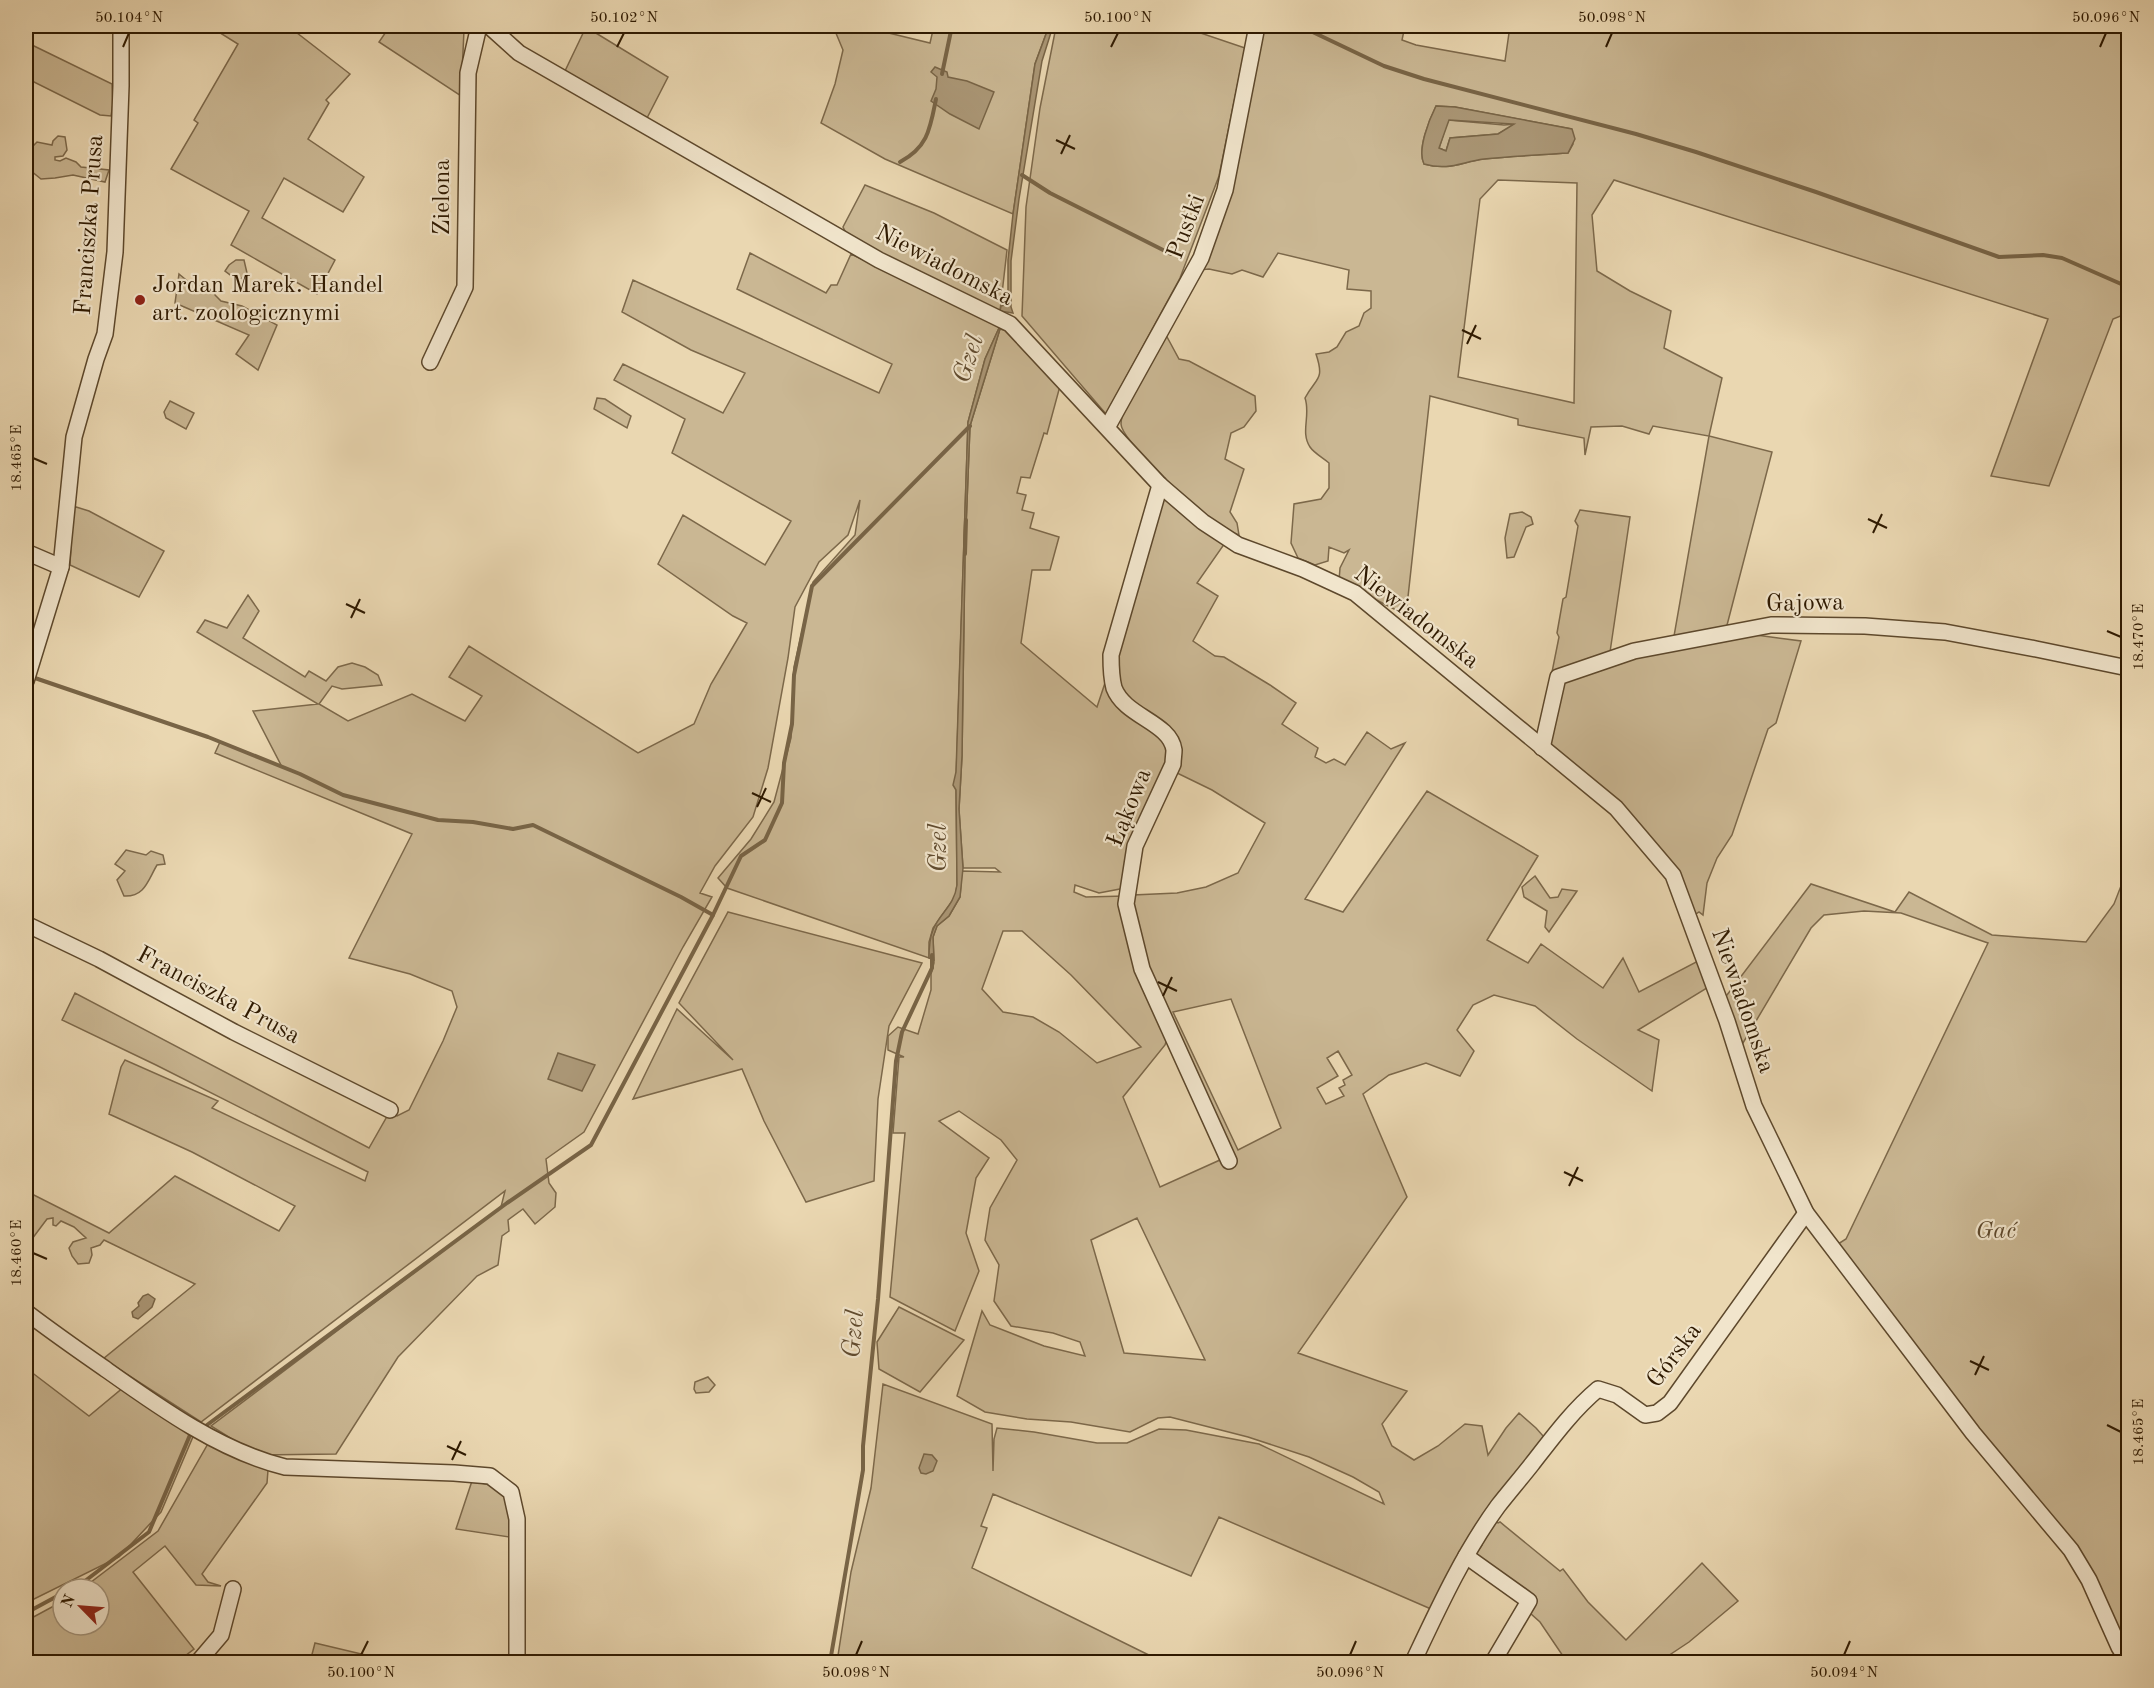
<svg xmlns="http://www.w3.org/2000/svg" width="2154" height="1688" font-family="'Old Standard TT',serif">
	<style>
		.green { fill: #cab793; stroke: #7c684a; stroke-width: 1.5; fill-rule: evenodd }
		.water { fill: #aa9675; stroke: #786446; stroke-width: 1.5; fill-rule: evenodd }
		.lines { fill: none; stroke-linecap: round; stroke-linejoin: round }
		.stream { stroke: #786446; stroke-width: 4 }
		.minor-casing { stroke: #5d482c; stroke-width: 18 }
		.minor { stroke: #f1e5cc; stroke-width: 15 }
		.ticks { fill: none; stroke: #2e1900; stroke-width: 2 }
		.poi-dot { fill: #8f2418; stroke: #f1e5cc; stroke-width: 2 }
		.labels { text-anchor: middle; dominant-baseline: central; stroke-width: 4.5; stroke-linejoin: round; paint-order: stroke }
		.street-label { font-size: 24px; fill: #2e1900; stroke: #f1e5cc }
		.poi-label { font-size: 24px; fill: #2e1900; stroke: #f1e5cc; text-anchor: start }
		.park-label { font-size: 24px; font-style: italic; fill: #5d482c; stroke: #f1e5cc }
		.water-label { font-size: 26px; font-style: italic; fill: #604b2f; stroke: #f1e5cc }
		.neatline { fill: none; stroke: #2e1900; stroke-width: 2 }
		.ticks-label { font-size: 15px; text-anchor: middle; fill: #2e1900 }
	</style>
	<rect width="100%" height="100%" fill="#ead7b1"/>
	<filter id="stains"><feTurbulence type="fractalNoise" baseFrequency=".00333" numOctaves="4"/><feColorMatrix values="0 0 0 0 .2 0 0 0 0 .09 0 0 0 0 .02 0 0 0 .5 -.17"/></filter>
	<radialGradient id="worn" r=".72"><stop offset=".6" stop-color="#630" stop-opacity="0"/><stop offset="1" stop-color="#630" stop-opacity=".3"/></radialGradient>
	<g class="green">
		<path d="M209,26H288L350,74L326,100L329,103L308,139L364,177L343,212L284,178L262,218L335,260L317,294L231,245L249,211L171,169L198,123L194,120L238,44Z"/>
		<path d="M390,26H456L464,30L461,96L379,42Z"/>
		<path d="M833,26H860L930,43L933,30L930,26H1049L1035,64L1013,214L885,159L821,123L835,84L843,50Z"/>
		<path d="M1058,26H1180L1245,48L1219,176L1180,278L1106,414L1022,316L1026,207L1040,108L1055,32Z"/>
		<path d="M1263,26H1405L1402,40L1416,45L1505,61L1510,26H2128V313L2113,319L2049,486L1991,476L2048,319L1614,180L1592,215L1597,271L1630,291L1671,311L1664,348L1722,378L1709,436L1772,452L1726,629L1674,636L1709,436L1653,426L1649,434L1622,426L1591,427L1585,455L1584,438L1518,425V419L1430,396L1406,615L1339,581L1340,568L1349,550L1344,553L1329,547L1328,561L1315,565L1298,558L1291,543L1294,504L1321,499L1329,488V463C1323,458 1314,453 1310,447C1300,432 1311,415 1305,398C1316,377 1325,381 1316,354L1329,352L1337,347L1346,332L1359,326L1364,313L1371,308V291L1347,289L1349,270L1278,253L1263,277L1242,270L1232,274L1209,269L1199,270ZM1436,106L1455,107L1571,129L1573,144L1568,153C1540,155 1512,156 1484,159C1461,162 1449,171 1424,164C1417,150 1429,120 1436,106ZM1498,180L1577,183L1574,403L1458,377L1480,199Z"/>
		<path d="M586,27L668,77L646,120L565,71Z"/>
		<path d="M32,45L112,84L113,104L111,116L100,115L26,78V59Z"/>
		<path d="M1448,120L1504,125L1516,124L1498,134L1450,138L1446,151L1439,148Z"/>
		<path d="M58,136L65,137L67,150L63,156L55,157V160L60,161L66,158L76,162L81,167L109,170L105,182L73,175L55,178L41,179L31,171L26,170V150L28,151L37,142L52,145L53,141Z"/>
		<path d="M865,185L934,213L1007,250L1000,311L922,275L847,235L843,227Z"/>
		<path d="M750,253L826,293L831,285H837L851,254L986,317L999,328L985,359L968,422L956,780L957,885L955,897L933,928L929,942V958L727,888L718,878L751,839L774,802L791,738L794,667L813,582L855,535L860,500L848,535L819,562L795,607L788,658L768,768L753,817L715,866L700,893L712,897L683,947L584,1132L546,1159L549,1183L556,1193L555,1207L535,1224L523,1209L508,1220L509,1231L502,1236L498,1265L477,1276L398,1357L336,1454L258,1455L211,1426L501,1207L505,1191L201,1422L103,1359L195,1284L104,1240L100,1245L91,1248L92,1255L89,1263L78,1264L72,1256L69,1248L73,1242L86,1238L74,1227L61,1221L56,1226L53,1225V1218L47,1219L26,1247V1191L109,1233L175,1176L279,1231L295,1206L192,1152L109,1114L121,1067L125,1060L218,1101L212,1108L365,1181L368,1172L156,1065L62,1020L75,993L369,1148L389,1113L397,1116L409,1110L443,1041L457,1007L452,991L410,974L349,958L412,834L215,753L220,742L282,767L253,711L318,704L197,632L205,620L227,628L248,595L259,611L243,638L305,677L309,671L326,681L338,667L352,663L365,667L378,675L382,685L342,689L332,686L319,704L348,721L412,694L465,721L482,696L449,677L469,646L638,753L694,724L711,684L747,623L733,616L658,564L683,515L765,565L791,521L672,453L685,419L614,380L623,364L723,413L745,373L691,350L622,312L633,280L879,393L892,364L737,289Z"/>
		<path d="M236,260H244L247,273L241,279L233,277L225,271L229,265Z"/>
		<path d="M179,274L191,284C198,281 207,286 215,290V295L221,301L242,306L277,325L258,370L236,354L249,335L175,303Z"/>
		<path d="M1000,329L1007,331L1060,386L1047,434L1044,433L1030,478L1021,477L1017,493L1026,495L1022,510L1034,513L1030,528L1059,537L1050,570H1032L1021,643L1097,707L1106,680L1163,738L1169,754L1125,888L1099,893L1075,885L1074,892L1086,897L1125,896L1168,1036L1165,1045L1123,1097L1160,1187L1231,1155L1144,957L1134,923L1133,895L1177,893L1206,887L1238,873L1265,823L1212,790L1175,772L1174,733L1126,700L1116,682V656L1164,498L1225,543L1197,583L1218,596L1193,641L1215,656L1224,657L1270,685L1296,703L1282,724L1318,748L1315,757L1326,763L1334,759L1345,765L1367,732L1391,749L1405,743L1305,899L1343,912L1427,791L1538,856L1487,940L1528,963L1541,944L1603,988L1623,958L1639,992L1698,961L1707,988L1638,1030L1659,1040L1652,1091L1577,1039L1535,1006L1494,995L1473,1005L1457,1030L1474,1051L1460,1076L1426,1063L1389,1075L1363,1094L1407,1197L1298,1353L1407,1391L1382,1424L1392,1446L1414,1460L1438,1446L1465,1424L1482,1426L1488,1455L1506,1428L1519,1413L1536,1428L1544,1437L1431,1609L1219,1517L1191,1576L993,1494L981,1526L987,1528L972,1568L1163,1662H837L851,1572L871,1488L883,1384L992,1424L993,1471L994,1439L997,1428L1034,1432L1097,1443H1127L1159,1429L1186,1430L1259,1444L1384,1504L1379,1492L1353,1477L1309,1457L1248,1437L1170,1417L1158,1418L1130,1432L1071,1422L1027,1419L985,1412L957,1396L982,1311L990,1325L1044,1346L1085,1356L1080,1342L1053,1333L1011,1326L994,1301L999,1265L985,1240L990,1208L1017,1160L1001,1140L959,1111L939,1121L989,1158L976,1178L966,1233L979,1271L955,1331L890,1297L905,1133H893L899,1057H904L888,1050V1036L898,1027L918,1034L931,990V974L934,963L933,937L937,926L949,916L960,897L962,871L1000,872L995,868H963L959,810L962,756L965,553L970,426ZM1003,931H1022L1071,975L1141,1047L1097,1063L1059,1032L1033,1017L1003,1012L982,989ZM1231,999L1281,1128L1238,1150L1173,1012ZM1338,1051L1352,1075L1343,1080L1345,1085L1339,1088L1344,1096L1326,1104L1317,1088L1338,1076L1327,1058ZM1137,1218L1205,1360L1124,1353L1091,1240Z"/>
		<path d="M1166,335L1179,359L1189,361L1255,396L1256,411L1244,427L1231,433L1225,459L1244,469L1230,512L1237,523L1239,535C1229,531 1220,527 1211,520C1196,509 1121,440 1121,424C1121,404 1155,354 1166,335Z"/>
		<path d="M597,398L605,399L631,416L627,428L594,409Z"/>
		<path d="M170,401L194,413L186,429L166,418L164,412Z"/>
		<path d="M73,506L89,511L164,551L139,597L70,565Z"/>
		<path d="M1580,510L1630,517L1610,652L1552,672L1559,637L1557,633L1563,599L1566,597L1578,526L1575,521Z"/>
		<path d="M1522,512L1531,517L1533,524L1526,527L1514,557L1507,558L1505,538L1510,514Z"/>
		<path d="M1756,635L1801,641L1776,723L1768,729L1732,835L1717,858L1707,883L1703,915L1699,912L1693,916L1675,870L1550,745C1553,733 1559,690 1565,682C1584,658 1721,641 1756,635Z"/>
		<path d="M126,850L146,855L151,851L163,855L165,864L157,865C148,880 145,897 124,896L117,880L125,871L115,864Z"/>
		<path d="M2128,868V1653L2075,1546L2007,1467L1838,1244L1846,1239L1988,943L1901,913L1864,911L1824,915L1811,928L1743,1043H1740L1722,999L1727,995L1811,884L1895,912L1909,892L1992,935L2086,942L2114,904Z"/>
		<path d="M1535,876L1550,898L1558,897L1562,889L1577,891L1549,932L1545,927L1547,911L1524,897L1522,887Z"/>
		<path d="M728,912L922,963L889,1026L878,1099L874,1181L806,1202L764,1121L742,1069L633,1099L677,1009L733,1060L679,1003Z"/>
		<path d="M899,1307L964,1340L920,1392L879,1369L877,1342Z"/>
		<path d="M26,1368L89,1416L124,1387L195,1432L161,1512L119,1557L26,1603Z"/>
		<path d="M708,1377L715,1385L709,1392L696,1393L694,1389L695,1382Z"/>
		<path d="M209,1442L268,1470L267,1483L202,1574L208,1582L221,1586L196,1585L165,1546L133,1572L194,1649L177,1662H131L95,1660L74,1662H26V1621L63,1601V1625H99V1589H82L158,1531Z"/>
		<path d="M472,1481L504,1488L511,1492L509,1537L456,1529Z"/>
		<path d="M1495,1521L1498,1523L1500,1522L1560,1571L1563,1569L1588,1602L1626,1640L1702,1563L1738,1601L1689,1642L1668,1656L1676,1662H1567L1540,1622L1471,1561L1482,1545L1479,1541Z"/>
		<path d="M315,1643L395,1662H310Z"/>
	</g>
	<g class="water">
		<path d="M1049,26H1053L1042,61L1019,199L1011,261V307L1013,313L1000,311L1001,306L1008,304V260L1013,214L1035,64Z"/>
		<path d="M935,67L947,72L948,77L967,81L994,92L979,129L950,114L931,101L936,89L937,77L931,72Z"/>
		<path d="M1436,106L1455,107L1572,129L1575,139L1568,153C1540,155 1512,156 1484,159C1461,162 1449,171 1424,164C1417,150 1429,120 1436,106ZM1449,120L1514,124L1498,134L1450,138L1446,151L1439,148Z"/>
		<path d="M999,328L1000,329L970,426L965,553L962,756L959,809L963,868L960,897L949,916L937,926L933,937L934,960L929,958C929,949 929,940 933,930C940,912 954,907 957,885L956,790L953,785L956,772L968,422L985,359Z"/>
		<path d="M558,1053L595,1065L582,1091L548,1079Z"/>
		<path d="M148,1294L155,1299L152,1307L138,1319L133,1317L132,1312L139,1306L138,1303L143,1296Z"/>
		<path d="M924,1454L932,1455L937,1461L933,1471L926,1474L921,1473L919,1468Z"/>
	</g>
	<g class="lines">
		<g class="stream">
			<path d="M1300,26L1384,66L1424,79L1636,134L1696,152L1816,192L1999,257L2043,255L2062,258L2128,287"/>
			<path d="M942,74L952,26"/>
			<path d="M900,162C928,147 930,129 936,99"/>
			<path d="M1022,175L1050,193L1171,254"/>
			<path d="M965,554L966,520"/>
			<path d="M32,677L208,737L300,774L343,795L438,820L473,822L513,829L533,825L681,897L713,915L741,856L765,840L782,803L784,763L792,724L794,675L812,586L970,426"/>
			<path d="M207,1425L507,1203L591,1145L713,915"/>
			<path d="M70,1589L85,1581L149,1532L190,1435"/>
			<path d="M26,1613L63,1593"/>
			<path d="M830,1662L863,1470V1446L878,1299L896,1061L902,1032L932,968V955"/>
		</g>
		<defs>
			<g id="minor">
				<path d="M489,26L519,53L879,260L1010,324L1160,485L1203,522L1238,545L1303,569L1355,593L1616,808L1673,875L1727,1021L1754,1106L1806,1213L1973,1433L2071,1550L2089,1580L2119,1647L2128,1662"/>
				<path d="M430,362L465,287L468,73L479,26"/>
				<path d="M1108,426L1201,258L1225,190L1257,26"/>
				<path d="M1160,485L1111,655C1111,666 1111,677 1114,688C1125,717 1170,722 1174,750C1174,754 1173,759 1173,764L1135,846L1126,904L1142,969L1229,1161"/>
				<path d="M26,552L61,567"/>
				<path d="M26,681L61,567L74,437L96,359L105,334L115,252L121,86V26"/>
				<path d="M1542,748L1558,677L1634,651L1771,625L1865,626L1945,632L2036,649L2128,668"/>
				<path d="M26,924L99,959L234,1032L390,1110"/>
				<path d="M26,1312C51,1331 78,1350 104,1368C159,1407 220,1451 285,1467L454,1473L490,1476L511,1492L517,1519V1662"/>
				<path d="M1466,1556L1529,1601L1493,1662"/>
				<path d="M198,1662L221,1635L233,1589"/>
				<path d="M1413,1662C1438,1609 1463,1554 1498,1506C1509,1492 1521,1478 1532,1464C1553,1437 1572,1411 1598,1389L1617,1395L1645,1415L1657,1413L1670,1403L1806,1213"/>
			</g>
		</defs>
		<use href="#minor" class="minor-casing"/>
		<use href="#minor" class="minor"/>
	</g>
	<path class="ticks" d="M123,47L129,33M617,47L624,33M1111,47L1118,33M1606,47L1612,33M2100,47L2106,33M1056,140L1075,149M1061,154L1070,135M1462,330L1481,339M1467,344L1476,325M33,458L47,464M1868,519L1887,528M1873,533L1882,514M346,604L365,613M351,618L360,599M2107,631L2121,637M752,793L771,802M757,807L766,788M1158,982L1177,991M1163,996L1172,977M1564,1172L1583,1181M1569,1186L1578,1167M33,1253L47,1259M1970,1361L1989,1370M1975,1375L1984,1356M2107,1425L2121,1432M447,1446L466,1455M452,1460L461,1441M361,1655L368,1641M856,1655L862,1641M1350,1655L1356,1641M1844,1655L1850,1641"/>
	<circle class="poi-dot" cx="140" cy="300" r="6"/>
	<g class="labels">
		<g class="street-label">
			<text transform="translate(443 197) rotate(-90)">Zielona</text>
			<text transform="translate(90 225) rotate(-86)">Franciszka Prusa</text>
			<text transform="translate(1187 227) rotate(-69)">Pustki</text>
			<text transform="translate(944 266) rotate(27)">Niewiadomska</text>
			<text transform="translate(1805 604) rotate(-1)">Gajowa</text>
			<text transform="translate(1416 618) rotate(38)">Niewiadomska</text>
			<text transform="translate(1130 808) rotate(-68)">Łąkowa</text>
			<text transform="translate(218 996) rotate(28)">Franciszka Prusa</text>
			<text transform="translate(1742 1001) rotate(71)">Niewiadomska</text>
			<text transform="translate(1675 1356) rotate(-53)">Górska</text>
		</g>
		<g class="poi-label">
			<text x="152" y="286">Jordan Marek. Handel<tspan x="152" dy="28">art. zoologicznymi</tspan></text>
		</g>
		<g class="park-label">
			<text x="1996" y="1232">Gać</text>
		</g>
		<g class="water-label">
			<text transform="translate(969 359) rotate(-72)">Gzel</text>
			<text transform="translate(939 848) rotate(-90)">Gzel</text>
			<text transform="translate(854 1334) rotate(-85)">Gzel</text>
		</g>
	</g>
	<rect width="2154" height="1688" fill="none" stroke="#ead7b1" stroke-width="66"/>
	<g transform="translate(81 1607) rotate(295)"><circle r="28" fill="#f1e5cc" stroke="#a3937a" stroke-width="1.5"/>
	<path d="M0-4.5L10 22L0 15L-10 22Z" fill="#8f2418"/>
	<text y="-9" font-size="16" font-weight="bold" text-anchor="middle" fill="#2e1900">N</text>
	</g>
	<rect x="33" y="33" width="2088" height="1622" class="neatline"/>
	<g class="ticks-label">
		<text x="129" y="22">50.104°N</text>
		<text x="624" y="22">50.102°N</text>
		<text x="1118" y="22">50.100°N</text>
		<text x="1612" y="22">50.098°N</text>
		<text x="2106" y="22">50.096°N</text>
		<text transform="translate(16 458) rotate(-90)" y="5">18.465°E</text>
		<text transform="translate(2138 637) rotate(-90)" y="5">18.470°E</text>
		<text transform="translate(16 1253) rotate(-90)" y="5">18.460°E</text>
		<text transform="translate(2138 1432) rotate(-90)" y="5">18.465°E</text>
		<text x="361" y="1677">50.100°N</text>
		<text x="856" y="1677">50.098°N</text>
		<text x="1350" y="1677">50.096°N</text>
		<text x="1844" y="1677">50.094°N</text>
	</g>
	<rect width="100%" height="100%" filter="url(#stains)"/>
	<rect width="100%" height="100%" fill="url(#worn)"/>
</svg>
